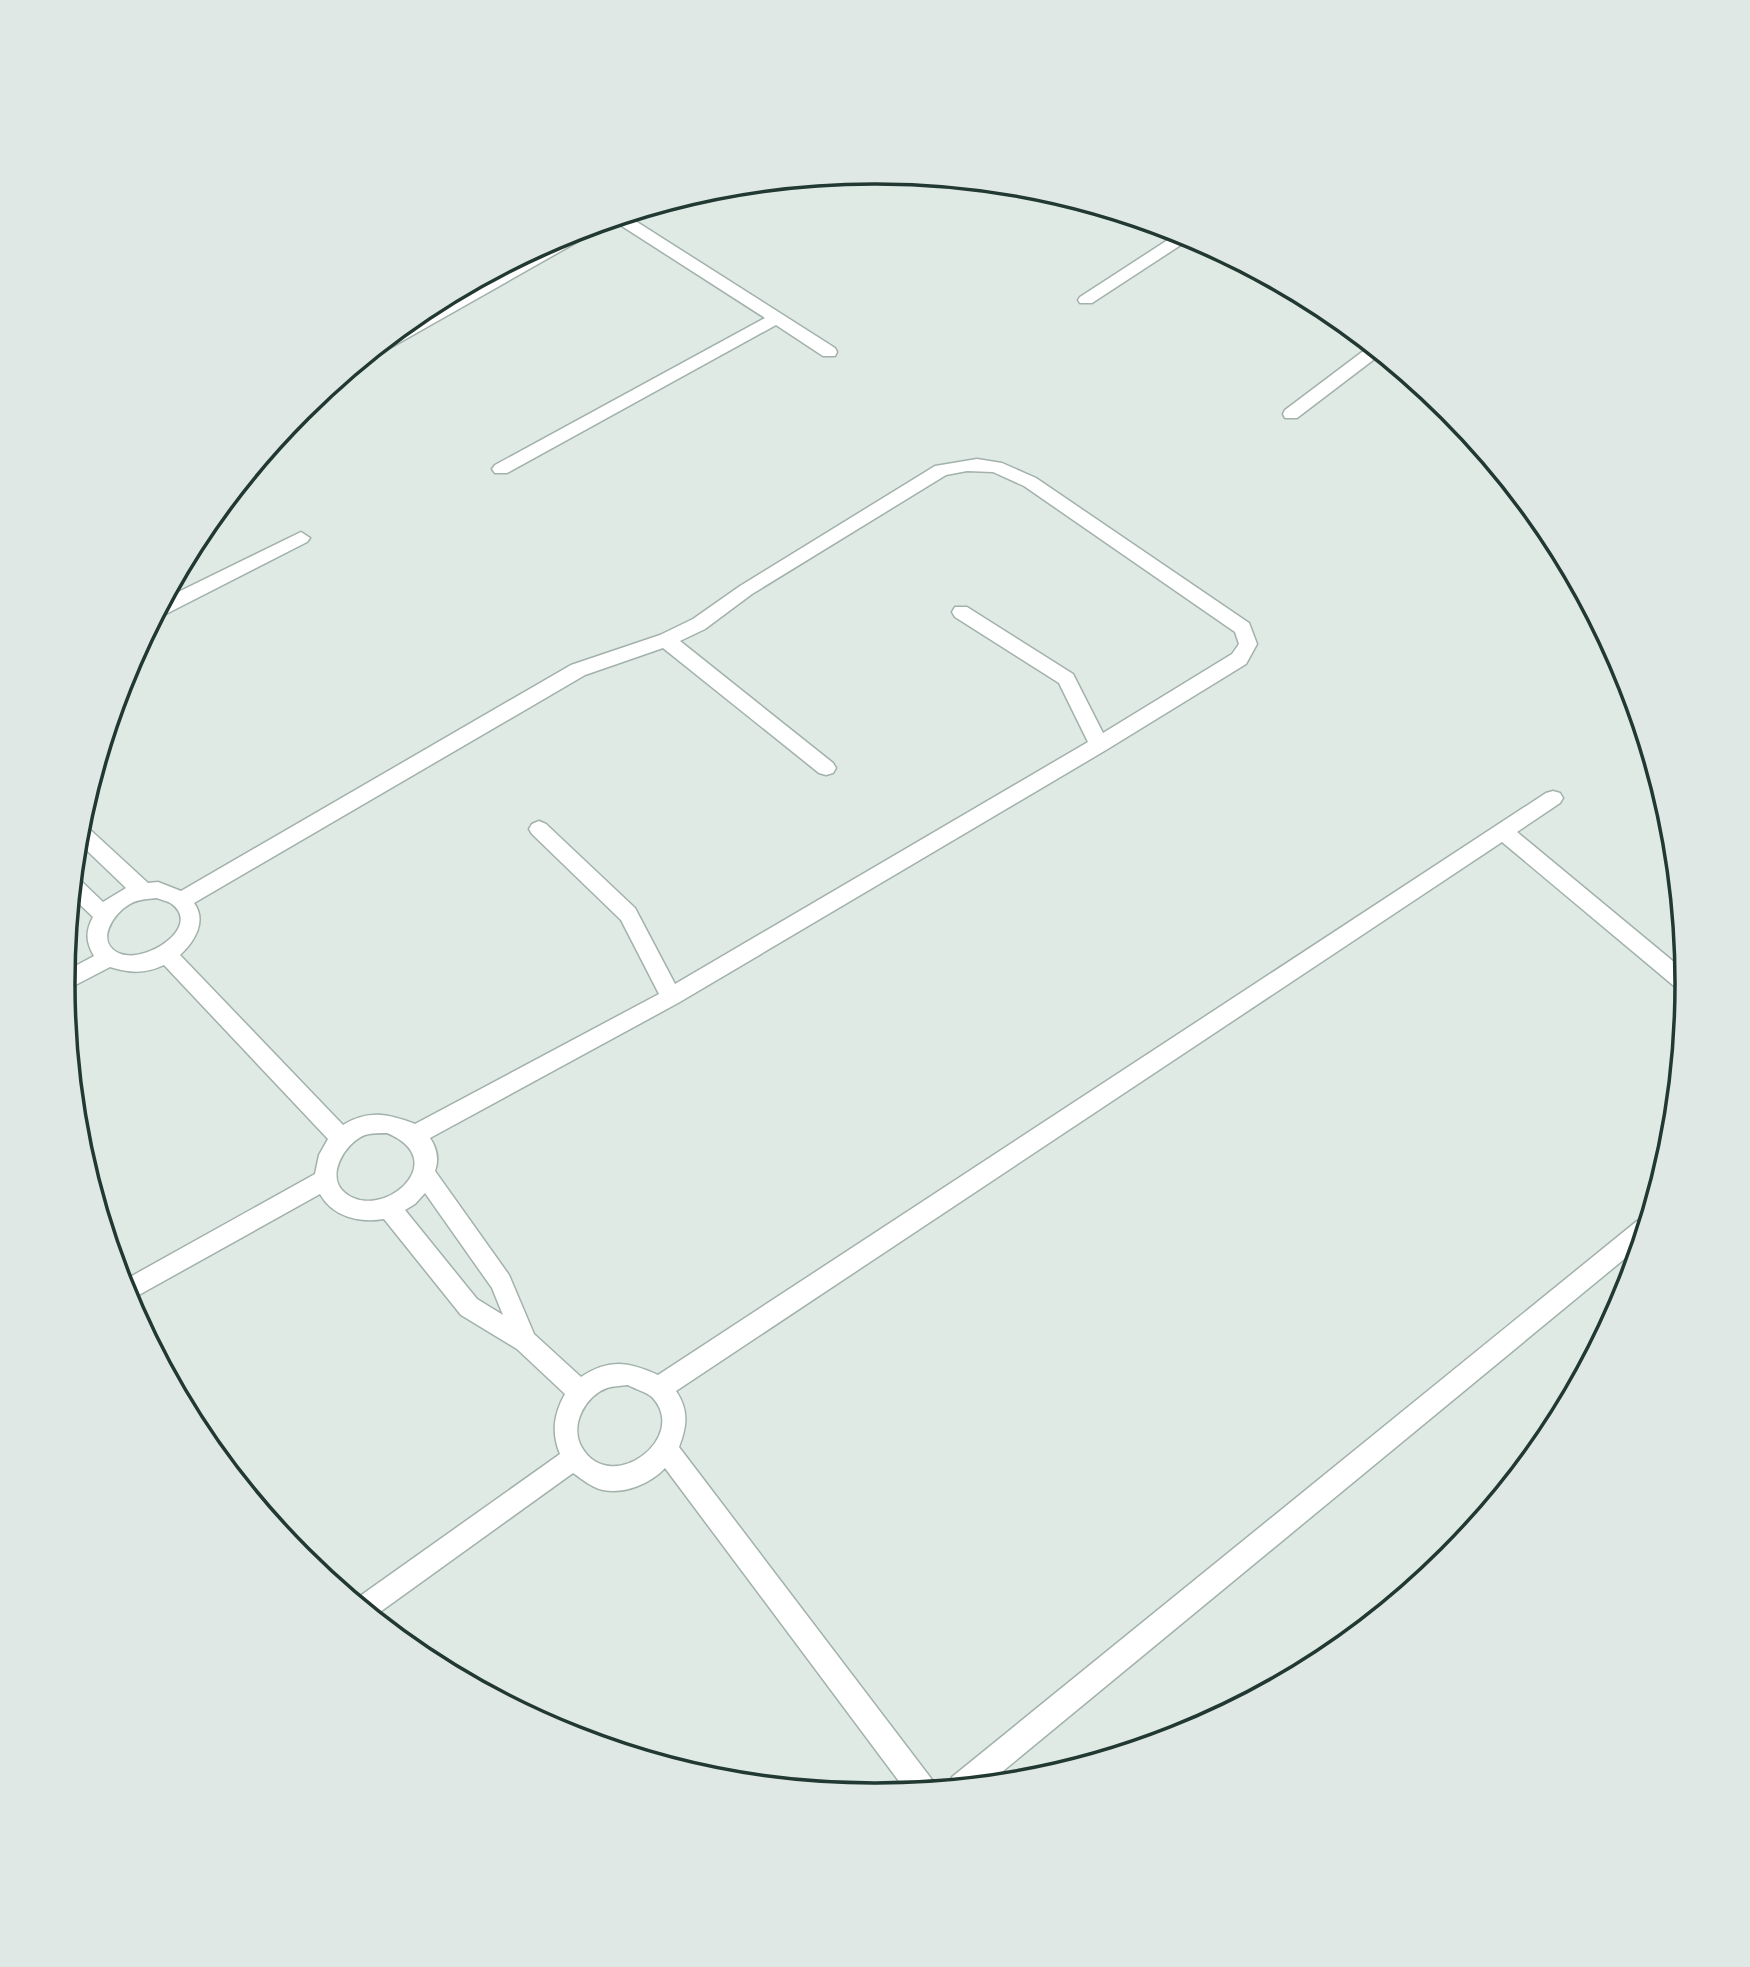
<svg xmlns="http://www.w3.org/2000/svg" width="1750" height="1967" font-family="'Open Sans',sans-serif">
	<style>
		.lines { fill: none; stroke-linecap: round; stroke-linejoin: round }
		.minor-casing { stroke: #a2b1ac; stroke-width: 3 }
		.minor { fill: #fff; fill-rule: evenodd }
		.rim { fill: none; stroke: #213932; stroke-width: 3.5 }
	</style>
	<rect width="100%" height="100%" fill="#dfeae5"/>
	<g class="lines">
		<defs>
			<g id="minor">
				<path d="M626,215L835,348L837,352L835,356H823L776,325L507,473H495L492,469L495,465L765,318L614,221L381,353H370L398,329L581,228Z"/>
				<path d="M1180,232L1193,237L1092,303H1080L1078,300L1080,297Z"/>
				<path d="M1370,346L1381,354L1297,418H1285L1283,414L1285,410Z"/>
				<path d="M977,459L1002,463L1036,478L1249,623L1257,644L1246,664L1106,750L678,1003L430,1138C437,1148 439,1160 435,1171L509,1275L534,1334L581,1377C610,1358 629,1362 658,1375L1546,793L1553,791L1560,793L1563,798L1560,803L1517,832L1686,972V993L1680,991L1502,842L676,1391C689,1410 687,1426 679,1447L933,1781L936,1789L907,1792L665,1468C650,1484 625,1494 603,1490C592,1488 582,1479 573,1473L373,1617L353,1601L560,1454C551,1432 554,1414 565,1394L517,1349L461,1315L384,1219C359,1223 333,1217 320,1194L128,1301L121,1282L315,1174L319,1155L328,1139L164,965C145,974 130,973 110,967L64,991V972L94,956C86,942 85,932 93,917L72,897L73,878L80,880L103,902L126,888L77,841L79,823L85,825L148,883L158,882L181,891L571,665L660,635L693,619L740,586L935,466ZM967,471L993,472L1024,486L1235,632L1239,644L1232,654L1103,733L1073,674L967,607H955L952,612L955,617L1059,683L1088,742L675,984L635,908L546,824L539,821L532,824L529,829L532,834L621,920L659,994L415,1124C389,1114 369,1109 343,1125L180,955C195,941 207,921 194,903L585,675L663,648L819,773L826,775L833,773L836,768L833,763L680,641L705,629L752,594L946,475ZM157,898C161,900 168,901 172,904C202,927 147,963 121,954C94,944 112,914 130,904C138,899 148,899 157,898ZM387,1133C455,1161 380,1224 344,1192C325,1175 346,1142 365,1135C372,1133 380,1133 387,1133ZM425,1193L492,1288L503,1315L477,1299L405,1210L415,1204ZM628,1385C635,1389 646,1392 652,1397C691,1438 609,1498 581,1446C570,1425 585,1396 607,1388C613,1386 621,1386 628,1385Z"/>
				<path d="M301,532L310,538L307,542L164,615L155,616L164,599Z"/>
				<path d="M1645,1218L1648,1219L1640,1246L986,1785L949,1788L952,1777L1637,1221Z"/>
			</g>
		</defs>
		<use href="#minor" class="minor-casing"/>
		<use href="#minor" class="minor"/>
	</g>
	<path d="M0 0H1750V1967H0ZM874 184H876A799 799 0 0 1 1675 983V984A799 799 0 0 1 876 1783H874A799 799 0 0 1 75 984V983A799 799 0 0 1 874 184Z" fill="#dfe8e4" fill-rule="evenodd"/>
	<path class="rim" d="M874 184H876A799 799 0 0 1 1675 983V984A799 799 0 0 1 876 1783H874A799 799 0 0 1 75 984V983A799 799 0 0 1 874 184Z"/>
</svg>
